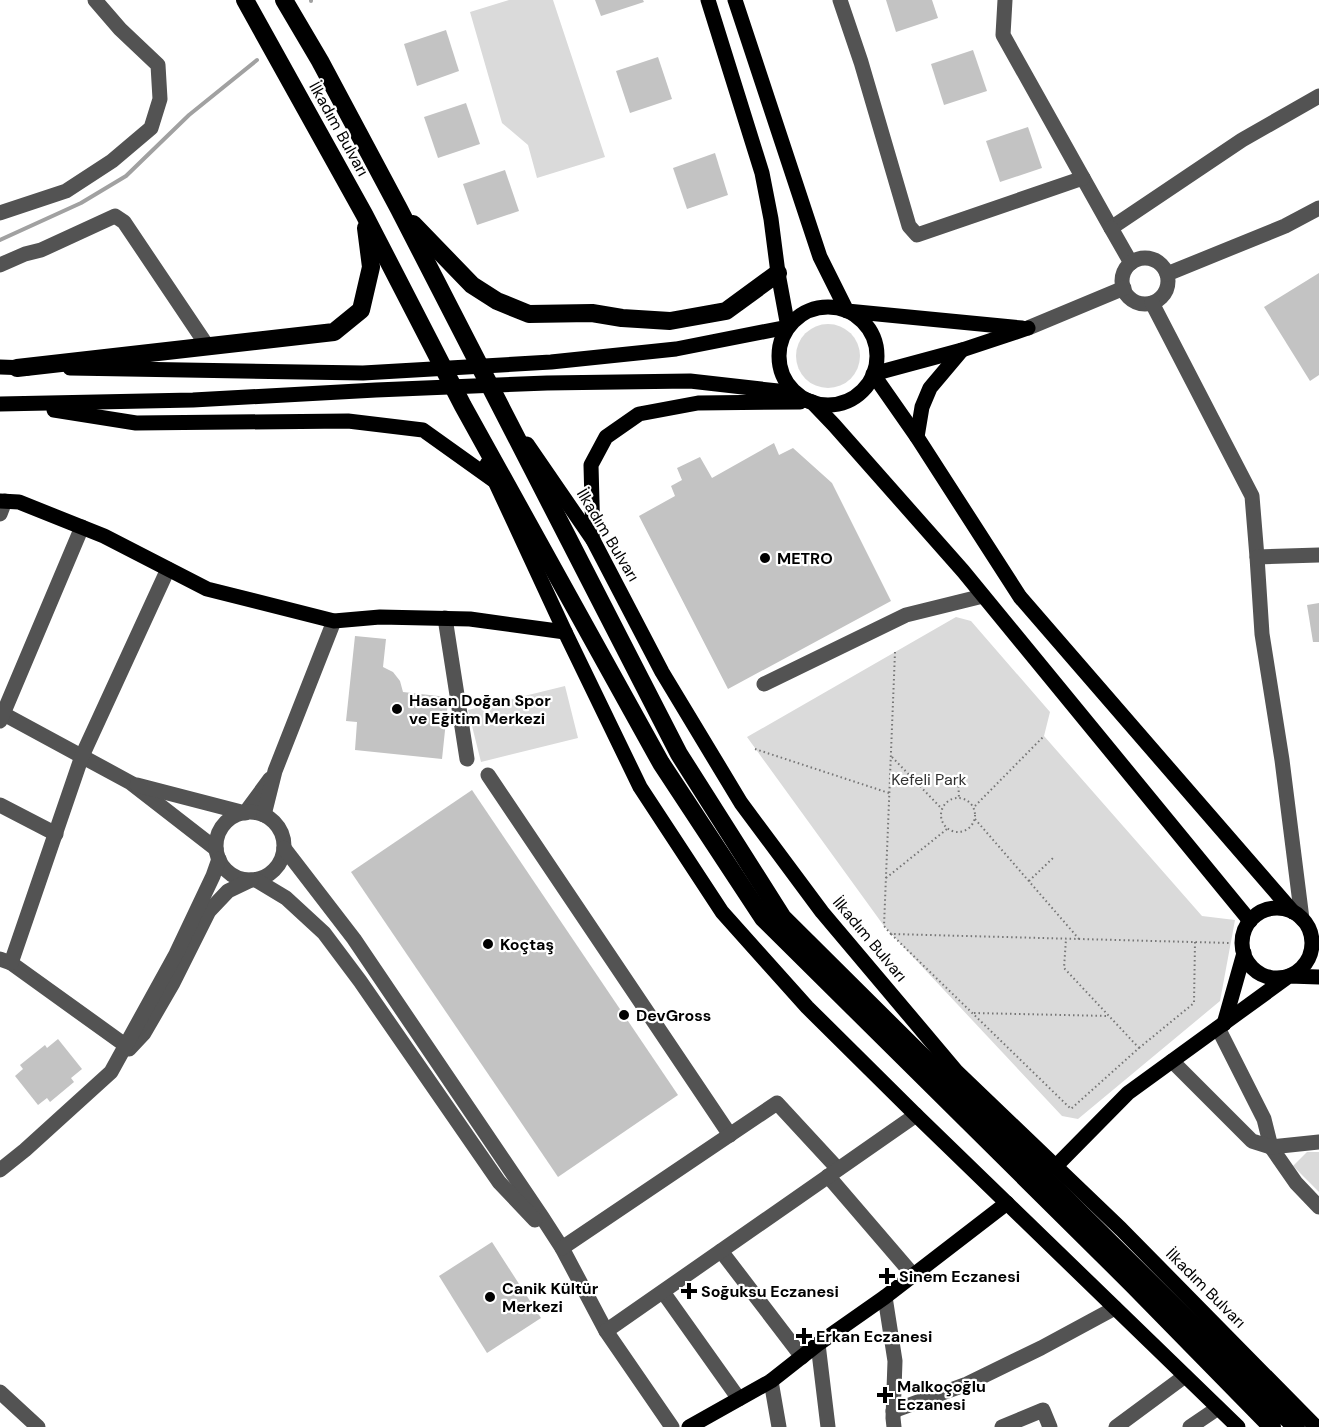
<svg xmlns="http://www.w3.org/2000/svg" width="1319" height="1427" font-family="'DM Sans',sans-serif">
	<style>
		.green { fill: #dadada }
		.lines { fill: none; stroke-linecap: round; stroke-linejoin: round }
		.stream { stroke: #a1a1a1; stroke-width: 4 }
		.building { fill: #c3c3c3 }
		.path { stroke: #757575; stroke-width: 2; stroke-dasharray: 1.5 3; stroke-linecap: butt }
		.minor { stroke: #535353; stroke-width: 15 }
		.major { stroke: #000; stroke-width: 15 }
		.highway { stroke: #000; stroke-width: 18 }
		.poi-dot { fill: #000; stroke: #fff; stroke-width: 2 }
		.labels { text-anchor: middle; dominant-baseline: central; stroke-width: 4.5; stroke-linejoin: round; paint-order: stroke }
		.street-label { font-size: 16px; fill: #000; stroke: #fff }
		.poi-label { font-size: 16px; font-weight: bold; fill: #000; stroke: #fff; text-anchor: start }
		.park-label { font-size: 16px; fill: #313131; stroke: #fff }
	</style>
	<rect width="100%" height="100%" fill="#fff"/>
	<g class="green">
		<path d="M509,0H553L605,157L537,178L528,145L502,123L470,12Z"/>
		<circle cx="828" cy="356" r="32"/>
		<path d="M956,617L971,621L1050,712L1044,736L1202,916L1235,920L1220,1001L1078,1119L1062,1116L884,926L747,737Z"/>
		<path d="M565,686L578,738L481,762L468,710Z"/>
		<path d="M1307,1152H1319V1192L1293,1166Z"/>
	</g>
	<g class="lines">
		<g class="stream">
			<path d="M311,1V0"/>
			<path d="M0,240L81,203L126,176L189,115L257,60"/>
		</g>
	</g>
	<g class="building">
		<path d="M595,0H643L644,2L601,16Z"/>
		<path d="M886,0H932L938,18L896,32Z"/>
		<path d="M446,30L459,71L417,86L404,44Z"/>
		<path d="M973,50L987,91L944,105L931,64Z"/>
		<path d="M658,57L672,99L630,113L616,71Z"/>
		<path d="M466,103L480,144L438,158L424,117Z"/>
		<path d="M1028,127L1042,168L1000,182L986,141Z"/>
		<path d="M715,153L728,195L687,209L673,168Z"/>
		<path d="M505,170L519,211L477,225L463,184Z"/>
		<path d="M1319,273V375L1310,381L1264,307Z"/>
		<path d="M774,443L779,455L793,448L832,483L891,601L728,689L639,516L675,496L671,486L682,480L677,468L700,457L712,478Z"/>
		<path d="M1319,603V642H1313L1307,605Z"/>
		<path d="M355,636L386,639L383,667L393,672L400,681L403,692L447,697L448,702L442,759L355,750L357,722L346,721Z"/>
		<path d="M472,790L678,1095L558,1177L351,872Z"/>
		<path d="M58,1039L82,1069L71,1078L74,1082L50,1102L47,1098L38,1105L15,1076L23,1069L20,1065L45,1045L47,1048Z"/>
		<path d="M492,1242L541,1318L487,1353L439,1276Z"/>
	</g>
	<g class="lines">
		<g class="path">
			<path d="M895,652L884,926L891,934L1230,943"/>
			<path d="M755,749L889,793"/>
			<path d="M892,757L942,809"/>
			<path d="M958,777L959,798"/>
			<circle cx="958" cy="815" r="17"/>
			<path d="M975,806L1044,736"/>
			<path d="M975,819L1079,939"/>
			<path d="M886,878L947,829"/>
			<path d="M1029,881L1054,857"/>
			<path d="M891,934L1071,1109L1139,1048L1064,968L1066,939"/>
			<path d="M974,1013L1109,1016"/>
			<path d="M1139,1048L1194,1003L1195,942"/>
		</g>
		<g class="minor">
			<path d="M840,0L861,62L909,226L917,235L1083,178L1111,228L1242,140L1319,96"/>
			<path d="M1005,0L1003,35L1083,178"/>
			<path d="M0,213L66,191L112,161L151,128L160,99L158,65L120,29L95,0"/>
			<path d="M1111,228L1131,263"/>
			<circle cx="1145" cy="281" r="23"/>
			<path d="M0,265L25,254L41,250L115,216L124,222L208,347"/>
			<path d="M1167,274L1285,226L1319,208"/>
			<path d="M1152,303L1252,496L1257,557"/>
			<path d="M1028,328L1124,288"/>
			<path d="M0,514L5,501"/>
			<path d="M445,618L467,759"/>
			<path d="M764,684L906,615L983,596"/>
			<path d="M0,712L131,783L216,849"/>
			<path d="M0,721L82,527"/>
			<path d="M488,775L730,1135"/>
			<path d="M137,785L245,813L270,779"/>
			<path d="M0,805L56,834"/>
			<circle cx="250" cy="846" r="34"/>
			<path d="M264,815L275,771L334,621"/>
			<path d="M284,848L354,939L542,1217L562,1248L606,1331L672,1427"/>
			<path d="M256,880L286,898L324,933L360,981L499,1182L535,1220"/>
			<path d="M1302,919L1282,760L1262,634L1257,557L1319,555"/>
			<path d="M0,959L11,963L125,1045"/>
			<path d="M11,963L82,756L168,569"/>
			<path d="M1218,1028L1264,1119L1271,1147L1296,1183L1319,1207"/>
			<path d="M129,1049L144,1033L173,983L209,911L228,891L251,880"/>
			<path d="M1172,1061L1252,1141L1271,1147L1319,1142"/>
			<path d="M0,1170L25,1150L111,1072L176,954L213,876L219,859"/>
			<path d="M828,1176L913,1275"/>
			<path d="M562,1248L777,1103L838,1169"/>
			<path d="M721,1251L802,1357"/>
			<path d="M663,1292L739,1399"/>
			<path d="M885,1297L895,1361L893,1418L894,1427"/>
			<path d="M606,1331L916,1115"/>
			<path d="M818,1344L828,1427"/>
			<path d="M771,1381L779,1427"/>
			<path d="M0,1392L38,1427"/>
			<path d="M893,1411L967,1384L1041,1348L1115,1308"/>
			<path d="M1002,1427L1043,1410L1050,1427"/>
			<path d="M1116,1427L1185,1376"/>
			<path d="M1190,1427L1218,1408"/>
		</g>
		<g class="major">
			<path d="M735,0L820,257L847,311L1022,328"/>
			<circle cx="828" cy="356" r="49"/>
			<path d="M1028,328L962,350L873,374L917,437L1020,597L1293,912"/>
			<path d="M0,367L28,368"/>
			<path d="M70,368L363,373L551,362L676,349L788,327L778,273L771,219L762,173L708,0"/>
			<path d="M0,404L193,400L376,390L547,383L690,381L778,391L812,402L834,425L963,571L1250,921"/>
			<path d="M54,410L136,423L348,421L423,430L493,480"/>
			<path d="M917,437L922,407L930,388L962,350"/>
			<path d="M527,444L593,540L662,672L741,803L822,912L957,1072L1121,1229L1316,1427"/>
			<path d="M487,464L565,632L640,787L722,912L807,1007L916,1115L1238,1427"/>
			<path d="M0,501L19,502L104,536L207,589L334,621L380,617L470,619L565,632"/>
			<path d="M593,540L591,465L606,437L639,414L698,403L800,402"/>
			<circle cx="1277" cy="943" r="35"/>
			<path d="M1224,1024L1244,953"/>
			<path d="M1055,1167L1128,1093L1289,976L1319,977"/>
			<path d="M689,1427L771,1381L818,1344L885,1297L1007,1203"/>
		</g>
		<g class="highway">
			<path d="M245,0L364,214L463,406L661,763L763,918L1133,1285L1272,1427"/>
			<path d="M284,0L320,61L399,209L679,754L783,918L1296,1427"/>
			<path d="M413,224L472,285L497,301L529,314L592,313L622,318L670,321L726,311L778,273"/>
			<path d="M17,368L334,332L361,310L371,267L366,228"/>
		</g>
	</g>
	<g class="poi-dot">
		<circle cx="765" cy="558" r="6"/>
		<circle cx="397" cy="709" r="6"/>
		<circle cx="488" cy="944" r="6"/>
		<circle cx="624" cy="1015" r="6"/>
		<path d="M884 1267h6v6h6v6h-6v6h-6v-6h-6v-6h6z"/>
		<path d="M686 1282h6v6h6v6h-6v6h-6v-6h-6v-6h6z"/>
		<circle cx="490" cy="1297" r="6"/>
		<path d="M801 1327h6v6h6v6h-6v6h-6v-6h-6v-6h6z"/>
		<path d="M882 1386h6v6h6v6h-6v6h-6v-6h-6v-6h6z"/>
	</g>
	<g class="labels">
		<g class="street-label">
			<text transform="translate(339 129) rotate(61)">İlkadım Bulvarı</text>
			<text transform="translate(608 535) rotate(59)">İlkadım Bulvarı</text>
			<text transform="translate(870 939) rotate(50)">İlkadım Bulvarı</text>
			<text transform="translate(1206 1288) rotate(45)">İlkadım Bulvarı</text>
		</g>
		<g class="poi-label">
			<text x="777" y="558">METRO</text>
			<text x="409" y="700">Hasan Doğan Spor<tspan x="409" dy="18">ve Eğitim Merkezi</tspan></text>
			<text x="500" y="944">Koçtaş</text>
			<text x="636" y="1015">DevGross</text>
			<text x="899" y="1276">Sinem Eczanesi</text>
			<text x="502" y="1288">Canik Kültür<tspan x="502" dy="18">Merkezi</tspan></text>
			<text x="701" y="1291">Soğuksu Eczanesi</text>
			<text x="816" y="1336">Erkan Eczanesi</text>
			<text x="897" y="1386">Malkoçoğlu<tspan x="897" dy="18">Eczanesi</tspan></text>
		</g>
		<g class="park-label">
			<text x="929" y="779">Kefeli Park</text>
		</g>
	</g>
</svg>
